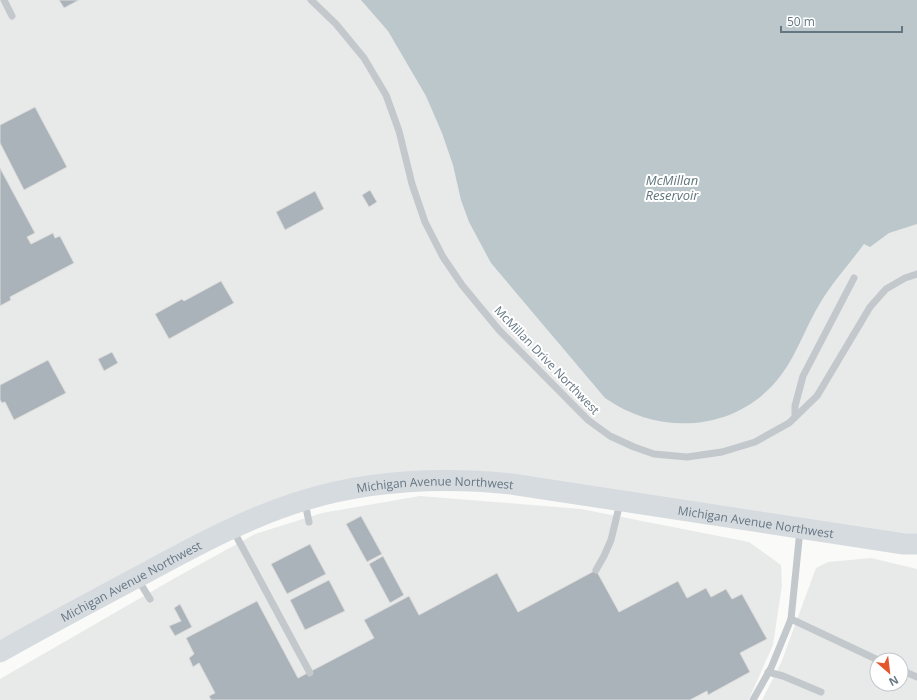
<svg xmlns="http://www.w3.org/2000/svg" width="917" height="700" font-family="'Open Sans',sans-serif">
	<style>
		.built { fill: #e8e9e9; fill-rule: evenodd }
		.water { fill: #bbc7cb }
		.building { fill: #aab3b9; stroke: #dcdcda }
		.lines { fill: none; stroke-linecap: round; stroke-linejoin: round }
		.service { stroke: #c3c8cc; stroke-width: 7 }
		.secondary { stroke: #d6dbdf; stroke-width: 21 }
		.labels { text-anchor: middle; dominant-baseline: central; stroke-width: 4; stroke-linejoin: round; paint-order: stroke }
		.street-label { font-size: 12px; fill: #657683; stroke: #fff }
		.water-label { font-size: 13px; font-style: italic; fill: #60757c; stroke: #fff }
	</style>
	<rect width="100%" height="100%" fill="#fafaf8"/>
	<g class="built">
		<path d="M0,0H917V544L511,484L381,485L232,528L0,654Z"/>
		<path d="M420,496L581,509L749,542L781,565L782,585L773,645L749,699L748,700H0V679L175,578L255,534L322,513Z"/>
		<path d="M871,558L917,569V700H762L781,663L816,568L828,562ZM877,660H901V684H877Z"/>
	</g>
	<path class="water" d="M361,0H917V224L889,233L870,247L864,244C850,263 831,284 819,305C803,332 794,363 772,386C727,433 656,434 605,398L491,263L469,222L461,200L453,165L442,133L426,96L388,31Z"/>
	<g class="building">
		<path d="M59,0H79L64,8Z"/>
		<path d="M35,107L67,167L24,190L0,143V125Z"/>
		<path d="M0,168L35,233L27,237L31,244L53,233L55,238L60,236L74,263L10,297L11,300L0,306Z"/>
		<path d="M370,190L377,202L369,207L362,195Z"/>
		<path d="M315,191L324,209L285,230L276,212Z"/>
		<path d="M221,281L234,303L169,339L155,314L182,299L184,301Z"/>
		<path d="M112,352L118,363L104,371L98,359Z"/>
		<path d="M48,360L66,393L14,420L5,402L2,403L0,400V385Z"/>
		<path d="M361,516L382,554L367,562L346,524Z"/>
		<path d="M310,544L326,574L287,594L271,564Z"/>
		<path d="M383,556L404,595L390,603L369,564Z"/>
		<path d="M596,570L619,612L678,581L687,598L706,588L711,597L726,589L732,599L742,594L767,639L740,653L750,672L708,695L707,691L690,700H211L209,696L215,693L199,663L193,667L189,658L194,654L186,638L257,601L298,678L374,638L364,620L409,596L419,615L497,573L518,612Z"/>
		<path d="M329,580L345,611L305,630L290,600Z"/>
		<path d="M180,604L192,627L175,636L169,626L181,621L174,608Z"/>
	</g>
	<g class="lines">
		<g class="service">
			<path d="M4,0L12,16"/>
			<path d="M311,0L336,24L364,58L386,95L399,131L412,184L425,222L443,257L462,285L499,330L588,420L610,436L634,447L654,454L687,457L722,452L755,442L789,423L817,396L870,307L886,289L905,278L917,274"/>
			<path d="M795,417V406L803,376L854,278"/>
			<path d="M305,503L309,522"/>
			<path d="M233,530L310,673"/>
			<path d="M596,570L604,556L611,540L620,503"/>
			<path d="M137,578L150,599"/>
			<path d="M791,619L878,660"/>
			<path d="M901,670L917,677"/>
			<path d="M768,672L783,676L821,692"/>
			<path d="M753,700L771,668L791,619L800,530"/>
		</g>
		<path class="secondary" id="s1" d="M0,652C49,624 99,598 149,571C199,544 249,517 305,500C372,480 442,477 511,484L904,544H917"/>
	</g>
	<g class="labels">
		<g class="street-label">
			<text transform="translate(547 360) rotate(46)">McMillan Drive Northwest</text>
			<text stroke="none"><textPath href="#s1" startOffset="473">Michigan Avenue Northwest</textPath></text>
			<text stroke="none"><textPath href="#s1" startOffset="797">Michigan Avenue Northwest</textPath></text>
			<text stroke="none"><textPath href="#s1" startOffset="149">Michigan Avenue Northwest</textPath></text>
		</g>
		<g class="water-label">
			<text x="672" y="180">McMillan<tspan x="672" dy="15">Reservoir</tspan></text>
		</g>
	</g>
	<g transform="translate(889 672) rotate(152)"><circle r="19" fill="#ffffff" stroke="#c1c8cd"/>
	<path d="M0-3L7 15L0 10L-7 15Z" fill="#e4572e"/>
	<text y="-6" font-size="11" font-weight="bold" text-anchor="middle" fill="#657683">N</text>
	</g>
	<path d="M781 26v6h121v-6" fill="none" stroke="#657683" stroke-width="2"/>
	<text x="787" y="26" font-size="12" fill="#657683" stroke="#ffffff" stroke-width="3" paint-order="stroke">50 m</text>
</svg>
